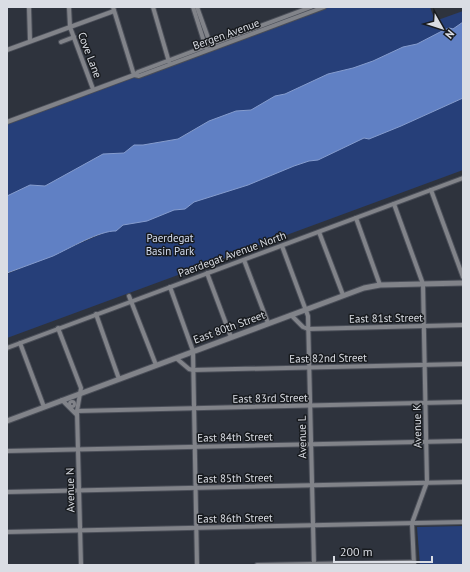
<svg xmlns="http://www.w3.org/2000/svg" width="470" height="572" font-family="'PT Sans',sans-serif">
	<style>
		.green { fill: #263f79 }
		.water { fill: #6080c4; stroke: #859cce }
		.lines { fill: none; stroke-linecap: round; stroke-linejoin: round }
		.pedestrian-casing { stroke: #4a4e58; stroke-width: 5 }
		.minor-casing { stroke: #4a4e58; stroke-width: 6 }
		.tertiary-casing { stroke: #4a4e58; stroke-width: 7 }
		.pedestrian { stroke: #818389; stroke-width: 3 }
		.minor { stroke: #818389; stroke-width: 4 }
		.tertiary { stroke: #818389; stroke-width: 5 }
		.labels { text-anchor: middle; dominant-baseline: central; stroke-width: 3; stroke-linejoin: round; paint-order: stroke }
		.street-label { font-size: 11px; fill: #dadde4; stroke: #181b1f }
		.park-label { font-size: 11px; fill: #d4ddf0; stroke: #181b1f }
	</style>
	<rect width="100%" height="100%" fill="#2e333d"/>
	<g class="green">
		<path d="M312,7H430L435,21L463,11V22L441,39L259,106L251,110L246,111L193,130L178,139L160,142L54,182L45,186L12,194L7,196V122Z"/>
		<path d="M463,98V170L7,338V274C46,258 84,241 123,225L128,224L424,115Z"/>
		<path d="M463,526V565H420L417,527Z"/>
	</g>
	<path class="water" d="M463,22V98L401,126L369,139L364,138L318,160L309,161L294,166L248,185L194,202L185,209L174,210L147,221L123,225L116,231C101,230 68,249 53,256C38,262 22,267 7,273V196L30,185L45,186L103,154L124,153L134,145H143L178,139L209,121L236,111L251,110L275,96L285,94L328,74L353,68L373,61L403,47L417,44L444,30L449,28L453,29Z"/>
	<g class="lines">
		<defs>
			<circle id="pedestrian" cx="72" cy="404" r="2.5"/>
			<g id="minor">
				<path d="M29,7L30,41"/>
				<path d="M69,7L70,27L93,89"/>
				<path d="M113,7L134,75"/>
				<path d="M153,7L169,62"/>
				<path d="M193,7L206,48"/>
				<path d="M197,7L211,46"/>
				<path d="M61,42L74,37"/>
				<path d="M7,50L114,11"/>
				<path d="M134,75L139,76L324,7"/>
				<path d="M7,122L134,75L138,72L311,7"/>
				<path d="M431,190L463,277"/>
				<path d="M394,204L423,284L427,482L412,523L414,565"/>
				<path d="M356,218L380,285"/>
				<path d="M319,232L343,295"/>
				<path d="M282,246L308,316L314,565"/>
				<path d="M244,260L268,323"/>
				<path d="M207,273L231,337"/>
				<path d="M170,287L193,351L197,565"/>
				<path d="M129,296L156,365"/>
				<path d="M96,314L119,379"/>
				<path d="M291,315L303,327L308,329L463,325"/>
				<path d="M58,328L81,388L77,411L81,565"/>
				<path d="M20,343L44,407"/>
				<path d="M7,348L463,178"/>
				<path d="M176,358L189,369L193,370L463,364"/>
				<path d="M62,400L77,415"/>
				<path d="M77,411L463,402"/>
				<path d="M7,451L463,441"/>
				<path d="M7,492L463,482"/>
				<path d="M7,532L463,522"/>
				<path d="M257,565L414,562"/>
			</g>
			<path id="tertiary" d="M7,421L364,288L380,285L463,283"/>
		</defs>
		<use href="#pedestrian" class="pedestrian-casing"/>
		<use href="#minor" class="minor-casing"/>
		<use href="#tertiary" class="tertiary-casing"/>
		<use href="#pedestrian" class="pedestrian"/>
		<use href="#minor" class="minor"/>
		<use href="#tertiary" class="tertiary"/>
	</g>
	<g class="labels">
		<g class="street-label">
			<text transform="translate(226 34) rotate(-20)">Bergen Avenue</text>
			<text transform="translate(90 55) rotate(69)">Cove Lane</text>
			<text transform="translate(232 254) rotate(-20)">Paerdegat Avenue North</text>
			<text transform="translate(386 318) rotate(-1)">East 81st Street</text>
			<text transform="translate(229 327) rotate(-20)">East 80th Street</text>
			<text transform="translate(328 358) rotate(-1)">East 82nd Street</text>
			<text transform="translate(270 398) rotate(-1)">East 83rd Street</text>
			<text transform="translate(417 426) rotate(-91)">Avenue K</text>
			<text transform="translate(235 437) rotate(-1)">East 84th Street</text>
			<text transform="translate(302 437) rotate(-91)">Avenue L</text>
			<text transform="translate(235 478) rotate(-1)">East 85th Street</text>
			<text transform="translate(70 490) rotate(-91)">Avenue N</text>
			<text transform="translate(235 518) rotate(-1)">East 86th Street</text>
		</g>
		<g class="park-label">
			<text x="170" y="238">Paerdegat<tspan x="170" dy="13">Basin Park</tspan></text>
		</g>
	</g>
	<rect width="470" height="572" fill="none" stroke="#dadde4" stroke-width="16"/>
	<g transform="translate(442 28) rotate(129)" stroke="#181b1f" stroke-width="3" paint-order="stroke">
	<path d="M0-3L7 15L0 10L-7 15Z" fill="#dadde4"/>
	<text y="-6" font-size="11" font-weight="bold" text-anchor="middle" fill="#dadde4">N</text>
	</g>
	<path d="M334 556v6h98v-6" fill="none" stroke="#dadde4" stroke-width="2"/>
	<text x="340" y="556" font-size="12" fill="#dadde4" stroke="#181b1f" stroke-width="3" paint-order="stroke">200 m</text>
</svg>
